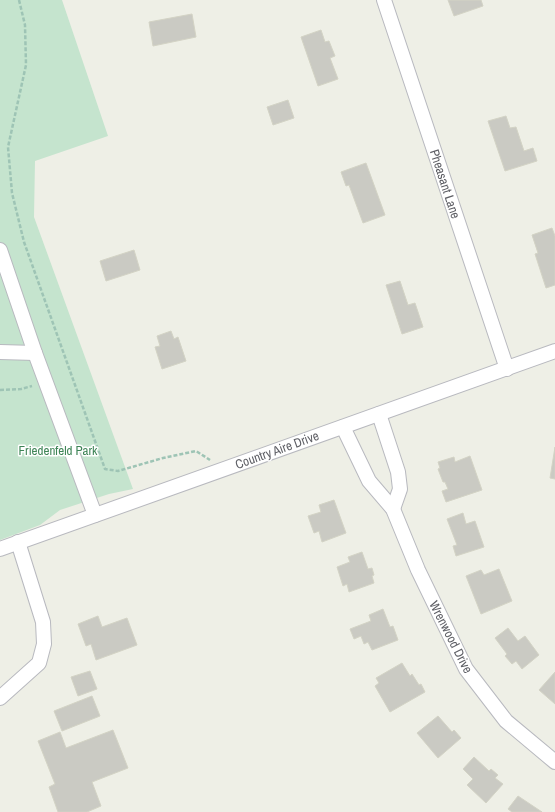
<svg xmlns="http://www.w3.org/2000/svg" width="555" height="812" font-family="'Archivo Narrow',sans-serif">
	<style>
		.green { fill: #c5e4ce }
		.building { fill: #cacac3; stroke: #d3d3c5 }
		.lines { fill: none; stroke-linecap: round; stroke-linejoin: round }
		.minor-casing { stroke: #b8b9bf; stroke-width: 16 }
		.path { stroke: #9ec4b5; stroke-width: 2.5; stroke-dasharray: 4 2; stroke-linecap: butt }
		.minor { stroke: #fff; stroke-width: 14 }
		.labels { text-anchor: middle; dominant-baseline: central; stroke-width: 3; stroke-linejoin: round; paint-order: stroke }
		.street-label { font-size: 13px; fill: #5e5f65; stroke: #fff }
		.park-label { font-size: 13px; fill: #3e8456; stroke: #fff }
	</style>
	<rect width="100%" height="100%" fill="#eeefe6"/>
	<path class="green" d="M0,0H62L108,136L35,161L34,217L133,489L109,494L60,510L40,525L0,540Z"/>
	<g class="building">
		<path d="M448,0H481L483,6L454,16Z"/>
		<path d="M192,14L196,37L153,46L149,22Z"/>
		<path d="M321,30L325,42L329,41L335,56L330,58L338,79L318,86L301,37Z"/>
		<path d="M288,100L294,118L273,125L267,107Z"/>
		<path d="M506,116L510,128L516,127L524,151L533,148L537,161L505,171L488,121Z"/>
		<path d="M366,163L385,215L363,223L349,185L346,186L341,172Z"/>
		<path d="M552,228L555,236V285L546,288L535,254L538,253L532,235Z"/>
		<path d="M134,250L140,270L106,281L100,261Z"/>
		<path d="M400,281L408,305L415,303L423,327L402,334L386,285Z"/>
		<path d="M171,331L174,339L178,337L186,361L162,369L155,347L160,346L157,336Z"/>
		<path d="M555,447V479L550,478Z"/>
		<path d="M470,456L482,490L446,502L442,491L448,489L445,482H443L438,469L440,468L438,462L454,457L455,462Z"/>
		<path d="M334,500L346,533L322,542L319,531L314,533L308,516L321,512L319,505Z"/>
		<path d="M463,513L466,524L475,521L484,547L456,556L453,546L457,545L447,519Z"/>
		<path d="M362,552L368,569L372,568L374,575L372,576L374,583L349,592L347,584L343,586L337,567L350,562L348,557Z"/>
		<path d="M499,569L512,601L481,614L466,576L481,570L484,575Z"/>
		<path d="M383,609L390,627L393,626L398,640L372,650L368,642L364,644L361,636L354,639L350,629L371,621L369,615Z"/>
		<path d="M98,616L102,627L127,618L137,645L96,660L91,644L86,646L78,624Z"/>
		<path d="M508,628L518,641L525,636L539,655L522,669L516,661L512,664L505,656L507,654L495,638Z"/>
		<path d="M402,663L410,676L412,674L419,685L421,684L425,692L390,712L375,686L379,683L376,678Z"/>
		<path d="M90,671L97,689L78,696L71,677Z"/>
		<path d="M555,672V704L539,690Z"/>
		<path d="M92,696L100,716L62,731L54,711Z"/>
		<path d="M438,716L452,732L454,730L461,738L438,758L417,733Z"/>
		<path d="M113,730L128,768L92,782L101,806L87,812H58L49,787L55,784L38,741L60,732L66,748Z"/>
		<path d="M474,757L489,771L491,769L498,775L495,778L503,784L486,803L467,785L473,779L463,769Z"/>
		<path d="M518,796L542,812H512L508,809Z"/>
	</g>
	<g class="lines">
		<defs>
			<g id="minor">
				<path d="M384,0L507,369"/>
				<path d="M0,250L35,353L95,515"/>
				<path d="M0,352L35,353"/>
				<path d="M379,414L398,472L400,489L393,509"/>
				<path d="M343,427L369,481L393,509L418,570L466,669L506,721L555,762"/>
				<path d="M0,549L555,351"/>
				<path d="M0,698L39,663L44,644L43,622L18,542"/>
			</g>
		</defs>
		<use href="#minor" class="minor-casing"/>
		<g class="path">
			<path d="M19,0L25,25L26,65L8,147L12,193L24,242L105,469L118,471L163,458L196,451L210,460"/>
			<path d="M0,390L21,389L32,386"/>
		</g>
		<use href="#minor" class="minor"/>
	</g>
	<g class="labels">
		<g class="street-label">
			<text transform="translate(445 184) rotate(72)">Pheasant Lane</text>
			<text transform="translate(277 450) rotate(-20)">Country Aire Drive</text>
			<text transform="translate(451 637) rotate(63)">Wrenwood Drive</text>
		</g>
		<g class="park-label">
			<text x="58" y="450">Friedenfeld Park</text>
		</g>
	</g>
</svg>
